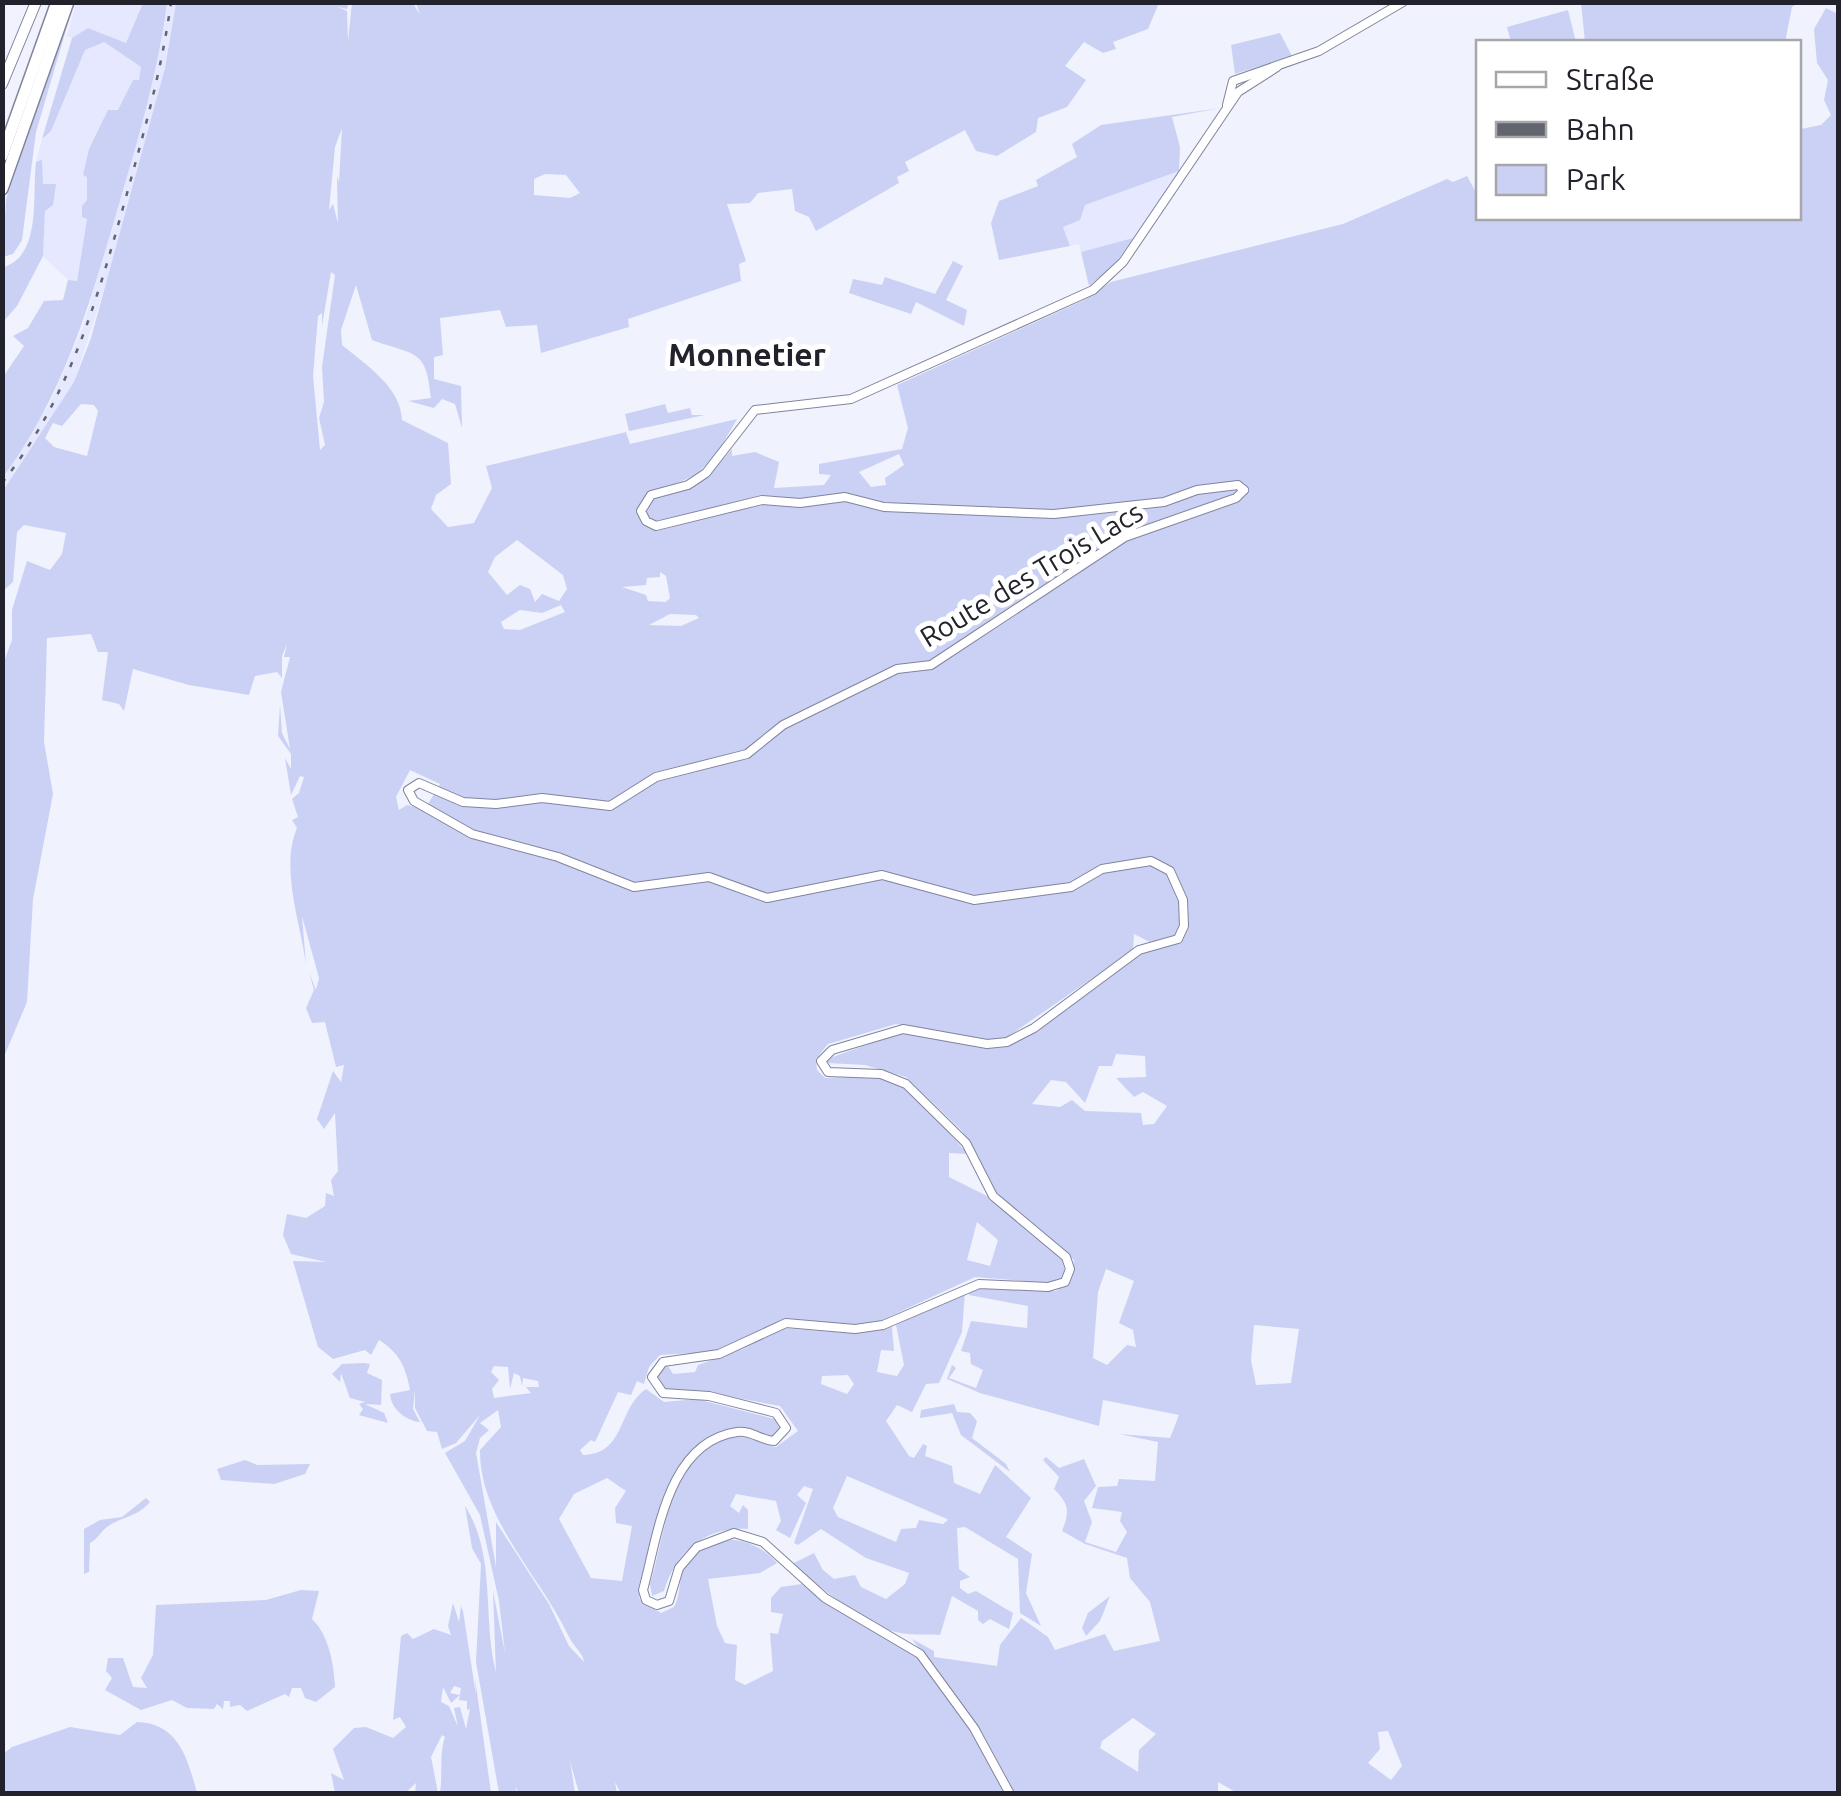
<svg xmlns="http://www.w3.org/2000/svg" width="1841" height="1796" font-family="Ubuntu,sans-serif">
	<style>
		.built { fill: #e5e8fe }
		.green { fill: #cbd1f5; fill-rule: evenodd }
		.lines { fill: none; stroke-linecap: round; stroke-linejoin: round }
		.minor-casing { stroke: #81849d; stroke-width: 10 }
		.major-casing { stroke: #81849d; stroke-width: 12 }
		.highway-casing { stroke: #81849d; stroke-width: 14 }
		.minor { stroke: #fff; stroke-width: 8 }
		.major { stroke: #fff; stroke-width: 10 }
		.highway { stroke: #fff; stroke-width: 11 }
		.rail { stroke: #62646e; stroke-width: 2.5; stroke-dasharray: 5 10; stroke-linecap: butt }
		.labels { text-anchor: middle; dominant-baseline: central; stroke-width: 10; stroke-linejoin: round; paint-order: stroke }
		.street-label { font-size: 28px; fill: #21222c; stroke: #fff }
		.quarter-label { font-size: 32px; font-weight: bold; fill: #21222c; stroke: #fff }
	</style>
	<rect width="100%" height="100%" fill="#f0f2fd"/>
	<g class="built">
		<path d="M76,3H143L126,43L88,28L72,38L67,36Z"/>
		<path d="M167,3H176L165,68L145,145L140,201L123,231L74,382L3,491L2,477L50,403L83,327L127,178Z"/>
		<path d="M103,42L141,67L139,81L133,80L87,177V201L82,206V217L87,218L77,281L68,280L43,256L45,211L53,205L55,184H43L36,162L42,139L51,131L85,50Z"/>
		<path d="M1179,171L1133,238L1081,252L1079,244L1070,246L1063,227L1079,220L1085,205Z"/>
	</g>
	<g class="green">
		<path d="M337,2L349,3L347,9L338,7L347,11L348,41L352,3H413L420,15L416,3H1159L1148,29L1113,42L1116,49L1103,53L1084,42L1065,66L1086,80L1067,107L1038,118L1036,132L997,156L976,151L965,130L905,162L909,171L897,177L899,183L816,231L809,217L795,211L792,189L758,193L750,203L727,204L746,261L739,264L741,281L628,319L629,327L541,353L537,325L506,327L500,310L440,318L443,355L434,357V379L461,386L462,428L455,404L442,399L434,408L408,401L431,398C426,348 416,356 372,340L356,285L341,330L342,345C366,365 401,387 402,420L448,443L451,484L436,495L431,509L448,527L474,523L492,488L486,466L626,432L630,444L737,419C717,454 707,476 664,487L661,497L704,480L732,449V456L755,452L779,462L774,488L824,485L831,475L819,474V464L902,449L908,428L897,385L1082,301L1111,282L1343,224L1447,179L1453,182L1467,176L1478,196V218H1798L1799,122L1801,129L1821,125L1831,115L1824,100L1828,80L1817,63L1814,29L1826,8L1838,14V1793L1239,1794L1218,1782V1793H1015L982,1732L912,1639L934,1651V1657L997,1666L1000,1645L1021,1618L1048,1637L1055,1650L1105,1634L1114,1651L1160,1641L1150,1602L1130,1578L1127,1558L1085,1544L1062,1531C1070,1511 1069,1504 1054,1489L1059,1477L1043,1460L1046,1457L1059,1468L1084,1459L1096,1486L1084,1501L1092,1522L1085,1542L1116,1552L1127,1532L1120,1521L1122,1512L1092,1508L1098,1487L1117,1486L1119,1479L1155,1481L1158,1442L1119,1434L1170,1438L1179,1415L1103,1400L1099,1426L980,1393L947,1379L952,1365L956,1368L949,1378L976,1388L983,1370L971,1364L970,1353L961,1351L971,1321L1027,1328L1028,1306L969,1295L970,1289L988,1286L1056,1291L1071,1279L1074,1260L994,1191L962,1131L906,1077L865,1065L827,1063V1059L903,1032L987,1048L1008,1045L1141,954L1182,941C1196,915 1185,878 1162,861L1157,865C1177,881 1187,911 1176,935L1150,942L1134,934L1133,950L1006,1038L988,1041L896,1024L828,1044L816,1059L817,1070L825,1078L881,1076L898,1083L919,1100L968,1154L949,1153V1177L987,1196L1061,1257L1065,1271L1061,1279L1048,1283L975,1277L880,1321L852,1325L787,1318L711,1352L660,1355L649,1367L644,1384L637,1381L631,1395L618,1392L595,1442L591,1440L580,1450L583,1455C626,1454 617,1409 646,1389L664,1402L697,1399L775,1419L780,1428L774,1436C761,1435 749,1425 736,1428C662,1442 657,1531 638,1588L640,1600L661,1613L674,1607C681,1594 678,1581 684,1568C701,1527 754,1535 777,1563L760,1573L708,1579L717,1626L725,1643L737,1645L735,1680L745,1685L773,1671L770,1633L778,1634L783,1614L771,1612V1598L781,1587L802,1584C833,1613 873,1627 908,1651C948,1677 982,1751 1005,1793L621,1794L615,1782L617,1793H579L570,1761L575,1793H519L515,1787L517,1793H499L476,1662L481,1564L472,1548L465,1506C497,1556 482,1619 496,1672L493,1591L505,1653L499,1601L480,1515L445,1453L465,1441L480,1415L456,1443L442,1449L437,1432L427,1431L415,1408V1390L413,1409L420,1422C406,1421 391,1409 390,1394L410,1390C406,1366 398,1352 379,1340L371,1355L365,1350L333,1359L318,1347L293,1261L326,1262L291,1254L283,1235L287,1214L306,1218L325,1206L326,1193L334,1196L331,1180L338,1171L335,1113L324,1129L317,1119L333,1071L341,1082L344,1065L336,1067L325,1022L312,1023L306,1008L314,990L309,972L316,990L319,978L302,916L306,964C300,921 280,868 297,828L292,820L298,817L292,799L299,793L304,777L300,776L291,795L285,758L291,769V754L278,736L280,705L282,733L290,749L281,692L290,657H284L287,644L282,656V678L277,672L255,676L249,695L189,685L133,669L124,711L119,704L102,700L108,652H98L91,634L47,638L44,742L53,794L33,899L27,1002L3,1059V664L12,640V610L27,561L50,570L62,554L66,533L24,525L17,532L13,582L3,591V491L74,382L91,338L165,68L176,3ZM342,128L339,182L337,176L338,223L333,204L329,210L335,147ZM545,174L566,175L580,193L570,198L534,195V179ZM331,272L335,275L322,367L324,402L319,418L325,445L320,450L313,376L318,316L322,313V326ZM81,404L94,405L98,411L87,456L54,447L45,438L53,423L62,426ZM899,454L904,465L885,478L886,485L871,487L859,472ZM517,540L563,575L567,589L559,601L542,594L535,602L530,589L520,585L507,595L488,572L495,557ZM660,572L666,576L670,598L666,602L648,601L646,595L622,587L646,585L647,578L660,577ZM561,605L565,612L520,630L504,629L501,622L520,610L542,613ZM670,614L696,615L699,618L681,626L649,625ZM410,770L440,784L425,809L407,805L399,810L396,797ZM1116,1054L1145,1056L1146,1077L1116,1078L1134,1097L1143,1092L1167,1106L1154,1124L1143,1125L1141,1113L1085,1111L1072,1100L1060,1107L1032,1104L1051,1080L1066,1082L1085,1103L1099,1066H1112ZM977,1222L998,1240L990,1266L967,1260ZM1106,1269L1134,1281L1119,1323L1133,1330L1136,1347L1127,1345L1107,1365L1093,1358L1098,1292ZM1254,1325L1299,1329L1291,1383L1256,1385L1251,1360ZM494,1366L508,1367L510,1389L514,1373L520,1376L522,1386L523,1378L538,1381L539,1387H526L531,1393L494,1398L492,1389L499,1380L491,1372ZM498,1410L501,1427L480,1450C479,1518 541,1577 569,1637C574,1647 583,1653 584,1662L569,1646L549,1604L496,1522V1567L476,1453L480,1438L489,1430L480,1423ZM607,1478L626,1491L615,1508L616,1523L632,1526L622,1581L591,1578L559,1519L574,1494ZM1133,1718L1156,1734L1139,1750L1138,1772L1100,1748L1102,1741ZM1388,1731L1402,1766L1391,1780L1368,1763L1380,1749L1378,1732Z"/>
		<path d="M1581,2H1798V3L1792,7L1785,42H1585Z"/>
		<path d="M74,3L36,132L22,240L13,254L3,257L6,199Z"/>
		<path d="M143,3H167C158,73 137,143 117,211C89,307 63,396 3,477V377L24,346L13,336L28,328L44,301L63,300L68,280L77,281L87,219L82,217V206L87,200V177L83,175L89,149L108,110H118L133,80H139L141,67L104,42L85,50L51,131L42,139L72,38L88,28L126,43Z"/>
		<path d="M1568,10L1576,42H1511L1507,27Z"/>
		<path d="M1280,33L1292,56L1235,74L1231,45Z"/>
		<path d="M1221,108L1172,117L1180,147L1179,171L1085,205L1080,220L1063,227L1070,246L999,260L991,223L999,201L1038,186L1036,180L1077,157L1072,144L1101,125Z"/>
		<path d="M42,160L43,184H56L53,205L45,211L43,256L17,306L3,322L4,267C42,255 32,195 36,162Z"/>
		<path d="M1133,238L1116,263L1089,286L1081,252Z"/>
		<path d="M953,261L963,266L946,300L967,310L964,326L916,302L911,314L849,293L853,279L882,285L885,277L935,294Z"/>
		<path d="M665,404L668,413L690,408L692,415H705L629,431L625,414Z"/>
		<path d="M965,1292L962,1332L939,1383L926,1384L912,1412L897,1405L886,1421L909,1456L914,1458L923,1444L927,1446L925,1456L952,1466L954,1483L980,1494L995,1465L1031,1498L1006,1537L1032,1554L1026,1593L1041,1626L1020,1613L1018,1559L965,1527L957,1528L959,1569L970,1577L960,1581V1588L968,1594L976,1591L1013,1613L1009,1629L990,1619L983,1624L978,1620V1611L952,1596L940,1635C930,1634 916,1635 909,1634C872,1633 821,1587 792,1564L814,1553L823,1570L834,1579L855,1575L861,1587L886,1599L905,1584L909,1573L866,1558L821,1529L798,1545L794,1543L813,1489L804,1486L797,1495L806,1503L790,1538L776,1530L781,1521L776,1501L736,1494L730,1506L739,1513L743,1505L748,1510V1529C707,1527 677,1549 664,1591L652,1596L650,1584C666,1534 669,1444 738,1437C751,1436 763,1445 776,1447L798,1431L780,1406L705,1392L664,1389L657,1380L661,1369L668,1366L673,1374L695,1372L698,1365L743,1349L781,1328L848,1333L892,1327L894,1351L881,1350L877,1372L897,1376L904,1365L896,1325ZM848,1375L854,1384L847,1394L821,1384L822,1376ZM847,1476L947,1519L948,1520L943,1524L919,1520L916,1528L901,1529L896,1542L838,1517L833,1508Z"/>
		<path d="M364,1363L370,1364L367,1373L382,1380L381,1405L365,1404L384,1413L388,1423L359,1415L363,1409L359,1404L365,1402L350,1398L341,1373L340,1382L332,1374L342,1364Z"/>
		<path d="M954,1404L957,1412L970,1413L977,1421L972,1438L1006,1464L1010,1472L961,1435L952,1413L920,1418L921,1410Z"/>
		<path d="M245,1460L257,1465L310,1464L305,1474L274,1484L221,1480L217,1469Z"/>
		<path d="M146,1498L150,1502C138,1517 120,1517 107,1527C99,1533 99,1538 90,1543L89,1572L84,1574V1529L100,1520L122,1517Z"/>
		<path d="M301,1590L319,1591L312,1619C329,1635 334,1665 335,1687L316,1702L305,1698L301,1688H292L289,1697L285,1694L247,1711L240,1705L230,1707V1701H224L223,1709L217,1704L214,1709L187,1708L172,1700L141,1710L105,1690L112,1678L106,1671L108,1658H123L133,1687L147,1688L141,1678L153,1655L156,1605L266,1600Z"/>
		<path d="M1110,1596L1100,1621L1086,1636L1082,1628L1088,1613Z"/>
		<path d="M453,1603L459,1622L461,1606L463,1611L476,1695L475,1678L491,1793H440C443,1773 439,1754 445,1737L442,1735L431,1757L438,1793H415L416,1783L405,1793H335L331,1773L344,1780L333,1749L354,1728L366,1727L393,1738L406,1727L400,1717L393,1720L401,1636L407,1633L413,1639L434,1629L451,1635L448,1626ZM443,1687L451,1703L460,1695L450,1693L454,1686L461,1688L459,1700L467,1701V1710L470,1709L466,1729L460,1707L454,1708L458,1727L449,1706L441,1702Z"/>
		<path d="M137,1722C179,1723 188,1760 197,1793H3V1754L12,1747L70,1727L120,1735Z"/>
	</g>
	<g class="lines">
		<defs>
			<g id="minor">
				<path d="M1227,105L1233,81L1319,51L1403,2"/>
				<path d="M1244,490L1238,485L1197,490L1164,502L1054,514L884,507L845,497L800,503L762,500L656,526L646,521L641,511L651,495L688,485L706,473L755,410L851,399L1093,290L1123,262L1238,92L1277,67"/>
				<path d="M1010,1794L974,1728L920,1654L825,1598L763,1542L734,1533L697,1547L679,1568L669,1601L657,1605L646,1600L643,1590C658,1536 667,1442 737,1432C750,1430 761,1440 774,1441L786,1428L776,1413L709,1396L663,1393L652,1377L663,1362L719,1354L786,1323L855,1329L883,1325L979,1284L1048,1287L1065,1282L1070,1269L1066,1257L993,1196L966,1143L906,1084L881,1074L828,1072L821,1061L832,1050L903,1029L987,1044L1007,1042L1034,1028L1139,950L1178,939L1184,926L1183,900L1170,871L1151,861L1102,869L1071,887L974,900L882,875L767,898L709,877L634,887L558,857L472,834L414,801L408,790L419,783L463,802L496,804L542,798L610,806L656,777L747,754L783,725L897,669L931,665L1125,537L1236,498L1244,490"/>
			</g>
			<path id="major" d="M2,84L36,2"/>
			<g id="highway">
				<path d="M2,156L57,2"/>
				<path d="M2,189L68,2"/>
			</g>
		</defs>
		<use href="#minor" class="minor-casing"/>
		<use href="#major" class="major-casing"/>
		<use href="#highway" class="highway-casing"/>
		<use href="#minor" class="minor"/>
		<use href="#major" class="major"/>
		<use href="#highway" class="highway"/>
		<path class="rail" d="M2,483C70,397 97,300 126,197C144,132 162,69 171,2"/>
	</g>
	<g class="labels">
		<g class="street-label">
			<text transform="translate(1031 574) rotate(-31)">Route des Trois Lacs</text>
		</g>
		<g class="quarter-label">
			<text x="747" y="354">Monnetier</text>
		</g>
	</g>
	<rect width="1841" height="1796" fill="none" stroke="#21222c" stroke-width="10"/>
	<rect x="1476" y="40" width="325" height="180" fill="#ffffff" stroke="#a6a7ab" stroke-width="2.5"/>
	<rect x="1496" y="72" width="50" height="15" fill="#ffffff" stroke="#a6a7ab" stroke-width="2.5"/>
	<text x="1566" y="90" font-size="30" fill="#21222c">Straße</text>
	<rect x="1496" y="122" width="50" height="15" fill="#62646e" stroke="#a6a7ab" stroke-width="2.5"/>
	<text x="1566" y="140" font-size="30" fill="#21222c">Bahn</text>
	<rect x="1496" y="165" width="50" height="30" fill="#cbd1f5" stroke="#a6a7ab" stroke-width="2.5"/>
	<text x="1566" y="190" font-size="30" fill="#21222c">Park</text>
</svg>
